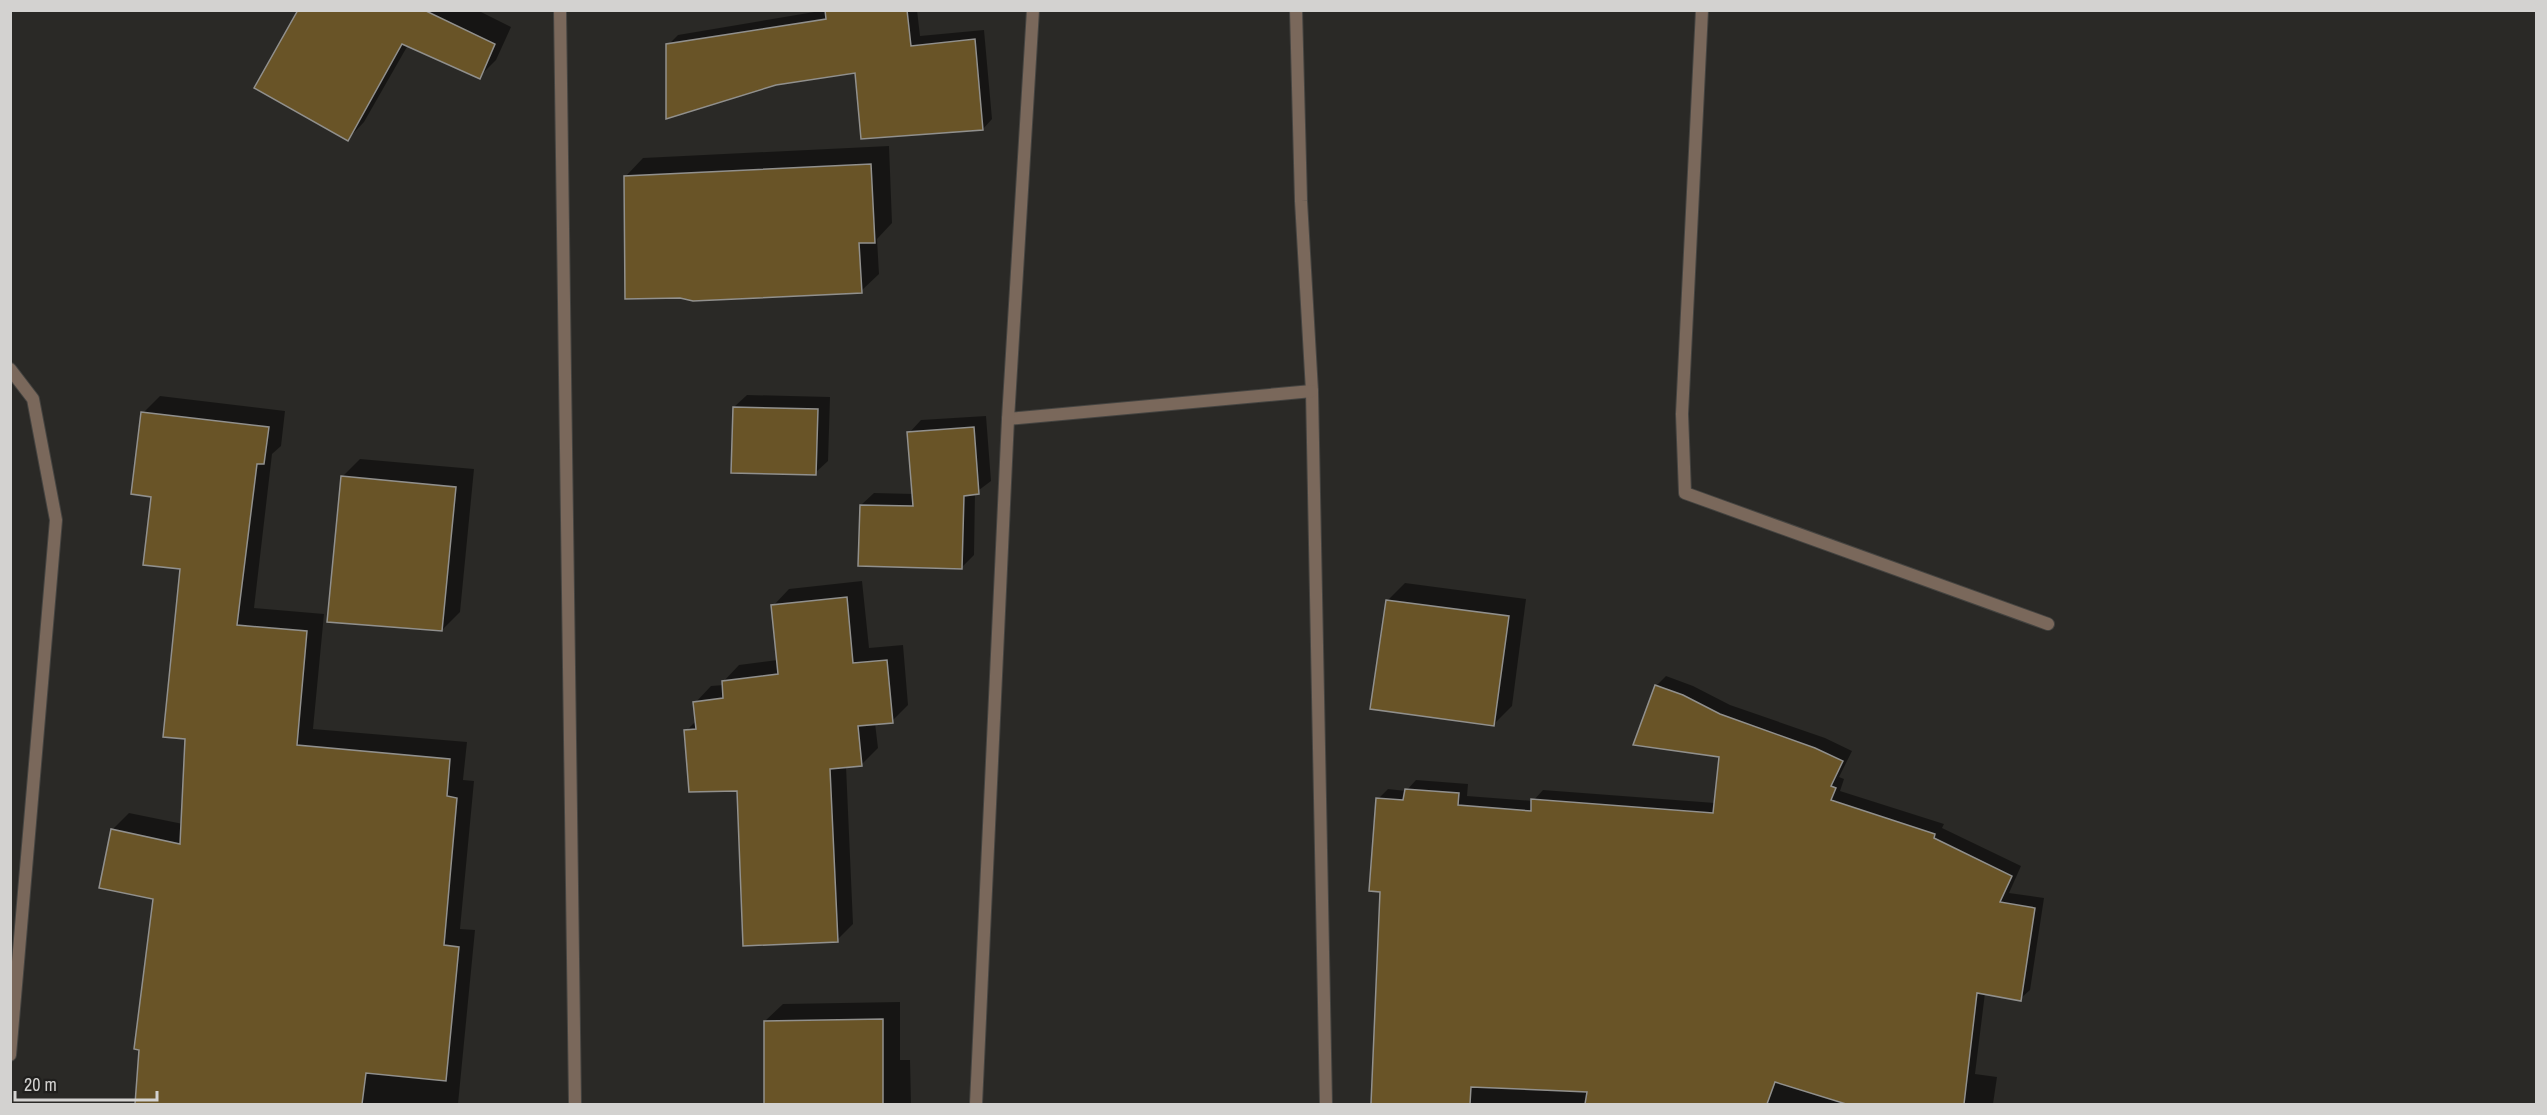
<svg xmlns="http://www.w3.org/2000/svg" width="2547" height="1115" font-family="'Archivo Narrow',sans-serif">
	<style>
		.shadow { fill: #0007 }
		.building { fill: #695427; stroke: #91908d; stroke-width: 1.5 }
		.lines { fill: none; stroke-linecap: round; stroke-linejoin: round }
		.service-casing { stroke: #454441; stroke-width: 14 }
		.minor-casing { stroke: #454441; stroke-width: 14 }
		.service { stroke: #7a685b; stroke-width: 12 }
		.minor { stroke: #7a685b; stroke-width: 12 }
	</style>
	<rect width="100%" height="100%" fill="#2a2926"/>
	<g class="shadow">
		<path d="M300,10H477L511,27L496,60L479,77L408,45L364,122L347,140Z"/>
		<path d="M826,10H917L920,36L984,30L992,119L983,129L857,71L668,45L678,35Z"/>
		<path d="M889,146L892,223L877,239L879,274L861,291L626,176L643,158Z"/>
		<path d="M747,395L830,397L828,461L815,473L734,407Z"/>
		<path d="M160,396L285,411L281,446L272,454L254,608L324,614L313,729L467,742L463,780L474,781L460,929L475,930L458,1104H137L154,897L112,830L129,813L183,824L187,738L182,568L153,496L143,413Z"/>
		<path d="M986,416L991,481L975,493L974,555L962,567L861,505L874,493L914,494L909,433L921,420Z"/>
		<path d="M360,459L474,469L460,612L442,630L342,477Z"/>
		<path d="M862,581L869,648L903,645L908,705L892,721L875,723L878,748L861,765L846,766L853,924L837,940L738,789L686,731L697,720L695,703L711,686L724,685L723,682L739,665L778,660L773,606L789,589Z"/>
		<path d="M1405,583L1526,599L1512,706L1494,724L1387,601Z"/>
		<path d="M1666,676L1693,686L1730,705L1825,738L1852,751L1839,777L1844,779L1840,791L1944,824L1942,828L2021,866L2009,893L2044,898L2030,990L2020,999L1985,993L1975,1074L1997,1077L1993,1104H1372L1382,890L1378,799L1388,789L1406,791L1416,780L1468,784L1467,796L1533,801L1543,790L1715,803L1720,755L1656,686Z"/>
		<path d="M900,1002V1060H910L911,1104H765V1021L783,1004Z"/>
	</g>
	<g class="building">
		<path d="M298,10H424L495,44L480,79L402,44L348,141L254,88Z"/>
		<path d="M825,10H907L911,46L975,39L983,130L861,139L855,73L776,85L666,119V44L826,19Z"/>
		<path d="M871,164L875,243H859L862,293L693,301L680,298L625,299L624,176Z"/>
		<path d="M733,407L818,409L816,475L731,473Z"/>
		<path d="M141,412L269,427L264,464H257L237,625L307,631L297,745L450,759L447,796L457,798L444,945L459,947L446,1081L366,1073L362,1104H135L139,1050L134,1049L153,899L99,888L111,829L180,844L185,739L163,737L180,569L143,565L151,497L131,494Z"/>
		<path d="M974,427L979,494L964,496L962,569L858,566L860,505L913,506L907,432Z"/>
		<path d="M341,476L456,487L442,631L327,622Z"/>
		<path d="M847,597L853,663L887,660L893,723L858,726L862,766L830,769L838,942L743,946L737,791L689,792L684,730L696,729L693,702L723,698L722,681L778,674L771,605Z"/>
		<path d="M1386,600L1509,616L1494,726L1370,709Z"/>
		<path d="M1655,685L1683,695L1720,714L1815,748L1843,761L1831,786L1836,788L1831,800L1935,834L1934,838L2012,876L2000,902L2035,908L2021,1001L1977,993L1964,1104H1846L1775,1082L1767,1104H1585L1587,1092L1471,1087L1470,1104H1371L1380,892L1369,891L1376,798L1403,800L1405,789L1459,793L1458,805L1531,811V799L1713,813L1719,757L1633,745Z"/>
		<path d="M883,1019V1104H764V1021Z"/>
	</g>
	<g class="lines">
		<defs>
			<g id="service">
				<path d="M1296,10L1301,201L1312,391L1326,1104"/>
				<path d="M1702,10L1682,414L1685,493L2048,624"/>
				<path d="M1008,419L1312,391"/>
			</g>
			<g id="minor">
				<path d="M560,10L575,1104"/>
				<path d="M10,369L33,399L56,520L10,1055"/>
				<path d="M976,1104L1008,419L1033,10"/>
			</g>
		</defs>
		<use href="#service" class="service-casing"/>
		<use href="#minor" class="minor-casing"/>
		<use href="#service" class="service"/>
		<use href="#minor" class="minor"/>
	</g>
	<rect width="2547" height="1115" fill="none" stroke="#d3d2d0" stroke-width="24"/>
	<path d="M15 1091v9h142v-9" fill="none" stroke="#d3d2d0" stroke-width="3"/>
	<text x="24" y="1091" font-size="18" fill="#d3d2d0" stroke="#201f1d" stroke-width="4.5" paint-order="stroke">20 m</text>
</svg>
